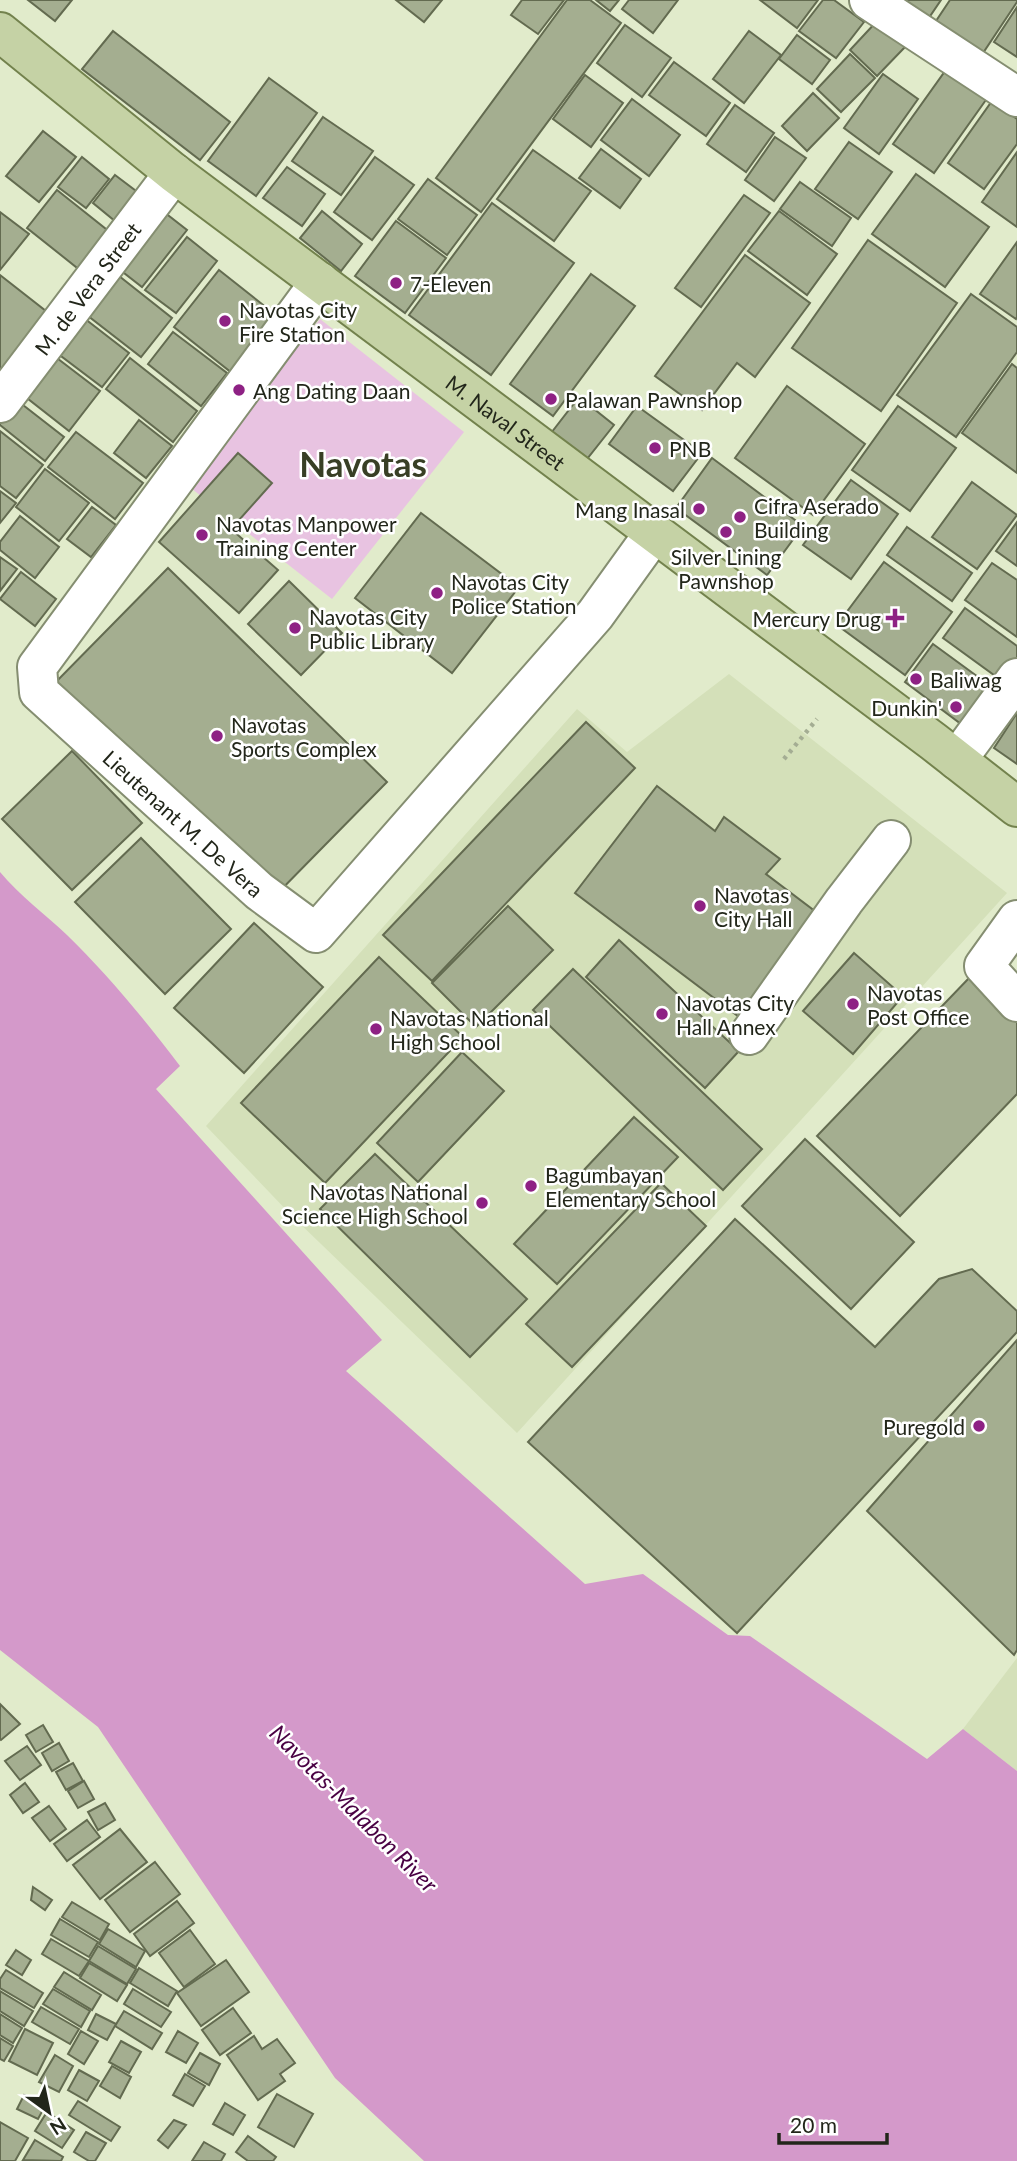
<svg xmlns="http://www.w3.org/2000/svg" width="1017" height="2161" font-family="Lato,sans-serif">
	<style>
		.built { fill: #d4e0b9 }
		.green { fill: #e8c3e1 }
		.water { fill: #d499ca }
		.building { fill: #a4ae90; stroke: #636b50; stroke-width: 2 }
		.lines { fill: none; stroke-linecap: round; stroke-linejoin: round }
		.minor-casing { stroke: #858e71; stroke-width: 42 }
		.major-casing { stroke: #73824d; stroke-width: 42 }
		.path { stroke: #a4ad93; stroke-width: 4.5; stroke-dasharray: 3.5 5; stroke-linecap: butt }
		.minor { stroke: #fff; stroke-width: 38 }
		.major { stroke: #c5d2a5; stroke-width: 38 }
		.poi-dot { fill: #8e2184; stroke: #fff; stroke-width: 2.5 }
		.labels { text-anchor: middle; dominant-baseline: central; stroke-width: 5; stroke-linejoin: round; paint-order: stroke }
		.poi-label { font-size: 21px; fill: #22261a; stroke: #fff; text-anchor: start }
		.street-label { font-size: 21px; fill: #22261a; stroke: #fff }
		.water-label { font-size: 23px; font-style: italic; fill: #490143; stroke: #fff }
		.town-label { font-size: 35px; font-weight: bold; fill: #383f25; stroke: #fff }
	</style>
	<rect width="100%" height="100%" fill="#e1ebcb"/>
	<g class="built">
		<path d="M729,674L1007,893L517,1433L293,1217L206,1126L577,709L627,752Z"/>
		<path d="M1017,1658V1771L963,1729Z"/>
	</g>
	<path class="green" d="M320,319L464,432L332,599L187,485Z"/>
	<path class="water" d="M0,872C20,896 45,914 67,935C108,975 146,1021 180,1066L156,1089L382,1340L346,1371L585,1584L643,1574L728,1635L750,1636L927,1759L963,1729L1017,1771V2161H424L335,2078L98,1727L0,1650Z"/>
	<g class="building">
		<path d="M28,0H72L55,21Z"/>
		<path d="M396,0H442L424,22Z"/>
		<path d="M522,0H564L538,34L511,15Z"/>
		<path d="M567,0H590L621,23L481,212L436,178Z"/>
		<path d="M596,0H619L610,11Z"/>
		<path d="M629,0H678L653,33L622,9Z"/>
		<path d="M760,0H818L797,28Z"/>
		<path d="M823,0H834L864,22L836,58L799,31Z"/>
		<path d="M881,0H941L922,28Z"/>
		<path d="M950,0H1017V2L983,53L936,21Z"/>
		<path d="M1017,7V57L994,42Z"/>
		<path d="M878,20L906,46L877,76L850,50Z"/>
		<path d="M625,25L671,58L642,97L597,63Z"/>
		<path d="M113,31L230,122L200,160L82,69Z"/>
		<path d="M749,31L781,55L744,103L713,79Z"/>
		<path d="M797,35L830,60L812,84L779,59Z"/>
		<path d="M850,54L875,78L841,112L817,89Z"/>
		<path d="M674,62L730,103L706,136L649,95Z"/>
		<path d="M948,67L988,97L934,173L893,144Z"/>
		<path d="M883,74L918,99L879,154L844,128Z"/>
		<path d="M585,75L623,103L591,147L553,119Z"/>
		<path d="M269,78L317,113L256,196L208,161Z"/>
		<path d="M813,93L839,118L807,151L782,126Z"/>
		<path d="M632,99L680,135L649,176L601,140Z"/>
		<path d="M992,101L1017,119V144L984,189L948,163Z"/>
		<path d="M735,105L774,133L746,172L707,144Z"/>
		<path d="M323,117L373,151L341,195L292,161Z"/>
		<path d="M43,131L76,157L39,202L6,176Z"/>
		<path d="M775,137L806,158L774,201L745,180Z"/>
		<path d="M849,142L892,172L858,219L815,189Z"/>
		<path d="M601,149L641,179L620,208L579,178Z"/>
		<path d="M533,150L591,191L554,241L497,199Z"/>
		<path d="M1017,152V227L982,202Z"/>
		<path d="M82,157L109,179L86,208L58,187Z"/>
		<path d="M375,157L414,185L372,240L334,212Z"/>
		<path d="M287,167L325,194L302,226L263,198Z"/>
		<path d="M916,174L989,227L945,287L872,234Z"/>
		<path d="M115,175L144,197L121,226L93,203Z"/>
		<path d="M428,179L477,215L447,255L398,219Z"/>
		<path d="M800,182L851,218L832,246L780,209Z"/>
		<path d="M57,190L116,237L86,275L27,228Z"/>
		<path d="M744,195L770,213L701,307L675,288Z"/>
		<path d="M492,203L574,263L491,375L409,315Z"/>
		<path d="M155,205L187,230L142,287L110,262Z"/>
		<path d="M322,211L362,244L341,271L300,238Z"/>
		<path d="M779,211L837,254L807,295L748,251Z"/>
		<path d="M0,212L29,234L0,270Z"/>
		<path d="M396,221L446,258L405,313L355,276Z"/>
		<path d="M187,237L217,261L176,313L145,290Z"/>
		<path d="M868,240L957,303L881,411L792,348Z"/>
		<path d="M1017,242V317L1016,319L980,294Z"/>
		<path d="M745,255L810,303L755,377L737,363L702,410L655,376Z"/>
		<path d="M219,270L277,316L232,373L174,327Z"/>
		<path d="M114,272L172,318L141,357L83,312Z"/>
		<path d="M591,274L635,306L553,416L510,384Z"/>
		<path d="M0,275L51,315L5,373L0,369Z"/>
		<path d="M971,294L1017,327V352L956,437L897,395Z"/>
		<path d="M80,315L129,353L102,387L53,350Z"/>
		<path d="M173,332L227,373L201,406L148,364Z"/>
		<path d="M49,352L100,391L69,431L18,391Z"/>
		<path d="M130,358L197,411L173,442L106,389Z"/>
		<path d="M1012,364L1017,368V473L962,433Z"/>
		<path d="M787,386L865,444L813,515L735,458Z"/>
		<path d="M579,397L614,425L583,464L548,437Z"/>
		<path d="M14,398L64,437L45,461L0,425V416Z"/>
		<path d="M637,406L702,453L673,491L609,444Z"/>
		<path d="M898,406L956,448L910,511L852,470Z"/>
		<path d="M139,420L172,446L146,478L114,453Z"/>
		<path d="M0,431L43,465L16,498L0,486Z"/>
		<path d="M76,432L143,483L115,519L48,467Z"/>
		<path d="M238,453L272,483L231,529L278,570L239,613L159,542Z"/>
		<path d="M712,458L803,526L767,575L676,508Z"/>
		<path d="M45,469L89,503L59,541L16,507Z"/>
		<path d="M851,480L898,514L851,579L803,545Z"/>
		<path d="M972,482L1017,515L977,569L932,537Z"/>
		<path d="M0,491L16,503L0,523Z"/>
		<path d="M92,507L116,525L91,557L67,539Z"/>
		<path d="M421,513L519,587L452,673L355,598Z"/>
		<path d="M20,516L59,547L35,578L0,550V542Z"/>
		<path d="M1017,522V566L996,551Z"/>
		<path d="M907,527L972,573L952,601L887,555Z"/>
		<path d="M0,557L17,569L0,591Z"/>
		<path d="M884,562L952,612L905,675L837,625Z"/>
		<path d="M992,563L1017,580V637L965,600Z"/>
		<path d="M168,568L387,782L266,905L47,691Z"/>
		<path d="M21,572L56,599L35,626L0,599Z"/>
		<path d="M289,581L342,633L301,675L248,624Z"/>
		<path d="M965,608L1017,646V666L1005,683L943,638Z"/>
		<path d="M933,644L989,685L961,724L905,682Z"/>
		<path d="M1017,713V764L994,748Z"/>
		<path d="M586,722L635,768L432,981L383,935Z"/>
		<path d="M72,751L142,823L72,890L2,819Z"/>
		<path d="M657,786L715,831L724,817L780,859L766,874L824,918L747,1023L575,893Z"/>
		<path d="M141,838L231,929L165,994L75,902Z"/>
		<path d="M508,906L553,950L476,1027L432,983Z"/>
		<path d="M254,923L323,987L244,1073L174,1008Z"/>
		<path d="M619,940L739,1051L705,1088L586,977Z"/>
		<path d="M854,953L903,996L853,1054L803,1011Z"/>
		<path d="M379,957L463,1037L325,1183L241,1103Z"/>
		<path d="M573,969L762,1149L723,1190L533,1010Z"/>
		<path d="M971,976L1017,1020V1094L900,1216L817,1136Z"/>
		<path d="M462,1052L504,1091L418,1182L377,1143Z"/>
		<path d="M634,1117L678,1157L557,1284L514,1244Z"/>
		<path d="M805,1139L914,1242L851,1309L742,1206Z"/>
		<path d="M375,1154L527,1299L470,1357L320,1209Z"/>
		<path d="M661,1183L706,1226L572,1367L526,1324Z"/>
		<path d="M735,1219L875,1347L939,1279L972,1269L1017,1311V1332L737,1633L528,1442Z"/>
		<path d="M1017,1340V1650L1014,1655L867,1511Z"/>
		<path d="M0,1704L20,1724L1,1740L0,1739Z"/>
		<path d="M43,1725L53,1742L36,1752L26,1735Z"/>
		<path d="M59,1743L69,1761L52,1771L42,1753Z"/>
		<path d="M27,1746L41,1765L20,1780L5,1761Z"/>
		<path d="M73,1763L83,1781L66,1790L56,1772Z"/>
		<path d="M84,1781L94,1799L78,1808L68,1791Z"/>
		<path d="M25,1783L39,1802L23,1813L10,1795Z"/>
		<path d="M105,1803L115,1820L98,1830L88,1812Z"/>
		<path d="M49,1806L66,1829L50,1841L32,1818Z"/>
		<path d="M87,1820L100,1837L67,1861L54,1844Z"/>
		<path d="M120,1829L147,1862L100,1899L73,1865Z"/>
		<path d="M155,1862L180,1894L130,1932L105,1900Z"/>
		<path d="M33,1887L52,1900L45,1910L31,1900Z"/>
		<path d="M177,1901L194,1923L150,1956L134,1934Z"/>
		<path d="M72,1902L109,1924L100,1940L62,1917Z"/>
		<path d="M60,1919L98,1942L89,1957L51,1935Z"/>
		<path d="M108,1929L145,1951L136,1967L99,1944Z"/>
		<path d="M190,1930L215,1964L184,1987L159,1953Z"/>
		<path d="M51,1939L89,1961L79,1976L42,1954Z"/>
		<path d="M98,1946L136,1969L127,1984L89,1961Z"/>
		<path d="M16,1950L31,1960L22,1975L6,1965Z"/>
		<path d="M226,1960L249,1992L201,2026L177,1993Z"/>
		<path d="M89,1963L127,1985L117,2001L80,1978Z"/>
		<path d="M139,1968L177,1991L168,2006L130,1983Z"/>
		<path d="M6,1970L43,1993L34,2008L0,1988V1979Z"/>
		<path d="M64,1972L101,1995L92,2010L54,1987Z"/>
		<path d="M53,1989L90,2011L81,2027L43,2004Z"/>
		<path d="M133,1989L171,2012L161,2027L124,2004Z"/>
		<path d="M0,1991L33,2011L24,2026L0,2011Z"/>
		<path d="M41,2007L79,2029L70,2044L32,2022Z"/>
		<path d="M233,2008L251,2033L220,2055L202,2030Z"/>
		<path d="M124,2011L162,2033L152,2049L115,2026Z"/>
		<path d="M0,2014L22,2028L13,2043L0,2035Z"/>
		<path d="M96,2014L116,2024L107,2040L88,2030Z"/>
		<path d="M25,2029L53,2043L37,2075L9,2061Z"/>
		<path d="M81,2031L98,2041L84,2064L68,2054Z"/>
		<path d="M178,2031L198,2043L186,2063L166,2052Z"/>
		<path d="M254,2036L262,2049L277,2039L295,2063L280,2074L285,2081L258,2100L227,2055Z"/>
		<path d="M0,2038L13,2046L4,2061L0,2059Z"/>
		<path d="M121,2041L141,2052L129,2073L109,2062Z"/>
		<path d="M200,2053L220,2064L209,2085L188,2073Z"/>
		<path d="M55,2055L73,2066L59,2092L39,2082Z"/>
		<path d="M112,2066L131,2077L120,2098L100,2086Z"/>
		<path d="M79,2070L99,2081L87,2101L68,2090Z"/>
		<path d="M185,2074L205,2086L193,2106L173,2095Z"/>
		<path d="M277,2094L313,2114L294,2147L258,2127Z"/>
		<path d="M24,2095L45,2106L38,2119L17,2109Z"/>
		<path d="M78,2101L120,2127L111,2141L69,2115Z"/>
		<path d="M225,2103L245,2115L233,2135L213,2124Z"/>
		<path d="M47,2112L74,2130L62,2148L35,2131Z"/>
		<path d="M174,2120L186,2125L168,2148L158,2140Z"/>
		<path d="M0,2122L28,2138L15,2161H0Z"/>
		<path d="M86,2132L106,2143L95,2161H89L74,2152Z"/>
		<path d="M248,2136L276,2157L273,2161H248L236,2152Z"/>
		<path d="M35,2140L63,2157L61,2161L23,2160Z"/>
		<path d="M204,2142L225,2154L221,2161H192Z"/>
	</g>
	<g class="lines">
		<defs>
			<g id="minor">
				<path d="M869,0L1017,97"/>
				<path id="s1" d="M320,282L37,667L39,692L259,891L316,933L595,615L654,533"/>
				<path id="s2" d="M0,403L174,173"/>
				<path d="M957,760L1017,678"/>
				<path d="M1017,920L984,966L1017,1002"/>
				<path d="M749,1035L844,901L891,840"/>
			</g>
			<g id="major">
				<path id="s3" d="M0,32L174,173L934,742L1017,807"/>
			</g>
		</defs>
		<use href="#minor" class="minor-casing"/>
		<use href="#major" class="major-casing"/>
		<path class="path" d="M784,759L817,719"/>
		<use href="#minor" class="minor"/>
		<use href="#major" class="major"/>
	</g>
	<g class="poi-dot">
		<circle cx="396" cy="283" r="7"/>
		<circle cx="225" cy="321" r="7"/>
		<circle cx="239" cy="390" r="7"/>
		<circle cx="551" cy="399" r="7"/>
		<circle cx="655" cy="448" r="7"/>
		<circle cx="699" cy="509" r="7"/>
		<circle cx="740" cy="517" r="7"/>
		<circle cx="726" cy="532" r="7"/>
		<circle cx="202" cy="535" r="7"/>
		<circle cx="437" cy="593" r="7"/>
		<path d="M891.5 607.5h7v7h7v7h-7v7h-7v-7h-7v-7h7z"/>
		<circle cx="295" cy="628" r="7"/>
		<circle cx="916" cy="679" r="7"/>
		<circle cx="956" cy="707" r="7"/>
		<circle cx="217" cy="736" r="7"/>
		<circle cx="700" cy="906" r="7"/>
		<circle cx="853" cy="1004" r="7"/>
		<circle cx="662" cy="1014" r="7"/>
		<circle cx="376" cy="1029" r="7"/>
		<circle cx="531" cy="1186" r="7"/>
		<circle cx="482" cy="1203" r="7"/>
		<circle cx="979" cy="1426" r="7"/>
	</g>
	<g class="labels">
		<g class="poi-label">
			<text x="410" y="283">7-Eleven</text>
			<text x="239" y="309">Navotas City<tspan x="239" dy="24">Fire Station</tspan></text>
			<text x="253" y="390">Ang Dating Daan</text>
			<text x="565" y="399">Palawan Pawnshop</text>
			<text x="669" y="448">PNB</text>
			<text x="754" y="505">Cifra Aserado<tspan x="754" dy="24">Building</tspan></text>
			<text x="685" y="509" text-anchor="end">Mang Inasal</text>
			<text x="216" y="523">Navotas Manpower<tspan x="216" dy="24">Training Center</tspan></text>
			<text x="726" y="556" text-anchor="middle">Silver Lining<tspan x="726" dy="24">Pawnshop</tspan></text>
			<text x="451" y="581">Navotas City<tspan x="451" dy="24">Police Station</tspan></text>
			<text x="309" y="616">Navotas City<tspan x="309" dy="24">Public Library</tspan></text>
			<text x="881" y="618" text-anchor="end">Mercury Drug</text>
			<text x="930" y="679">Baliwag</text>
			<text x="942" y="707" text-anchor="end">Dunkin'</text>
			<text x="231" y="724">Navotas<tspan x="231" dy="24">Sports Complex</tspan></text>
			<text x="714" y="894">Navotas<tspan x="714" dy="24">City Hall</tspan></text>
			<text x="867" y="992">Navotas<tspan x="867" dy="24">Post Office</tspan></text>
			<text x="676" y="1002">Navotas City<tspan x="676" dy="24">Hall Annex</tspan></text>
			<text x="390" y="1017">Navotas National<tspan x="390" dy="24">High School</tspan></text>
			<text x="545" y="1174">Bagumbayan<tspan x="545" dy="24">Elementary School</tspan></text>
			<text x="468" y="1191" text-anchor="end">Navotas National<tspan x="468" dy="24">Science High School</tspan></text>
			<text x="965" y="1426" text-anchor="end">Puregold</text>
		</g>
		<g class="street-label">
			<text stroke="none"><textPath href="#s2" startOffset="144">M. de Vera Street</textPath></text>
			<text stroke="none"><textPath href="#s3" startOffset="639">M. Naval Street</textPath></text>
			<text stroke="none"><textPath href="#s1" startOffset="698">Lieutenant M. De Vera</textPath></text>
		</g>
		<g class="water-label">
			<text transform="translate(354 1808) rotate(45)">Navotas-Malabon River</text>
		</g>
		<g class="town-label">
			<text x="363" y="463">Navotas</text>
		</g>
	</g>
	<g transform="translate(49 2112) rotate(147)" stroke="#ffffff" stroke-width="5" paint-order="stroke">
	<path d="M0-5L12 26L0 18L-12 26Z" fill="#22261a"/>
	<text y="-10" font-size="19" font-weight="bold" text-anchor="middle" fill="#22261a">N</text>
	</g>
	<path d="M779 2133v10h108v-10" fill="none" stroke="#22261a" stroke-width="3.5"/>
	<text x="790" y="2133" font-size="21" fill="#22261a" stroke="#ffffff" stroke-width="5" paint-order="stroke">20 m</text>
</svg>
